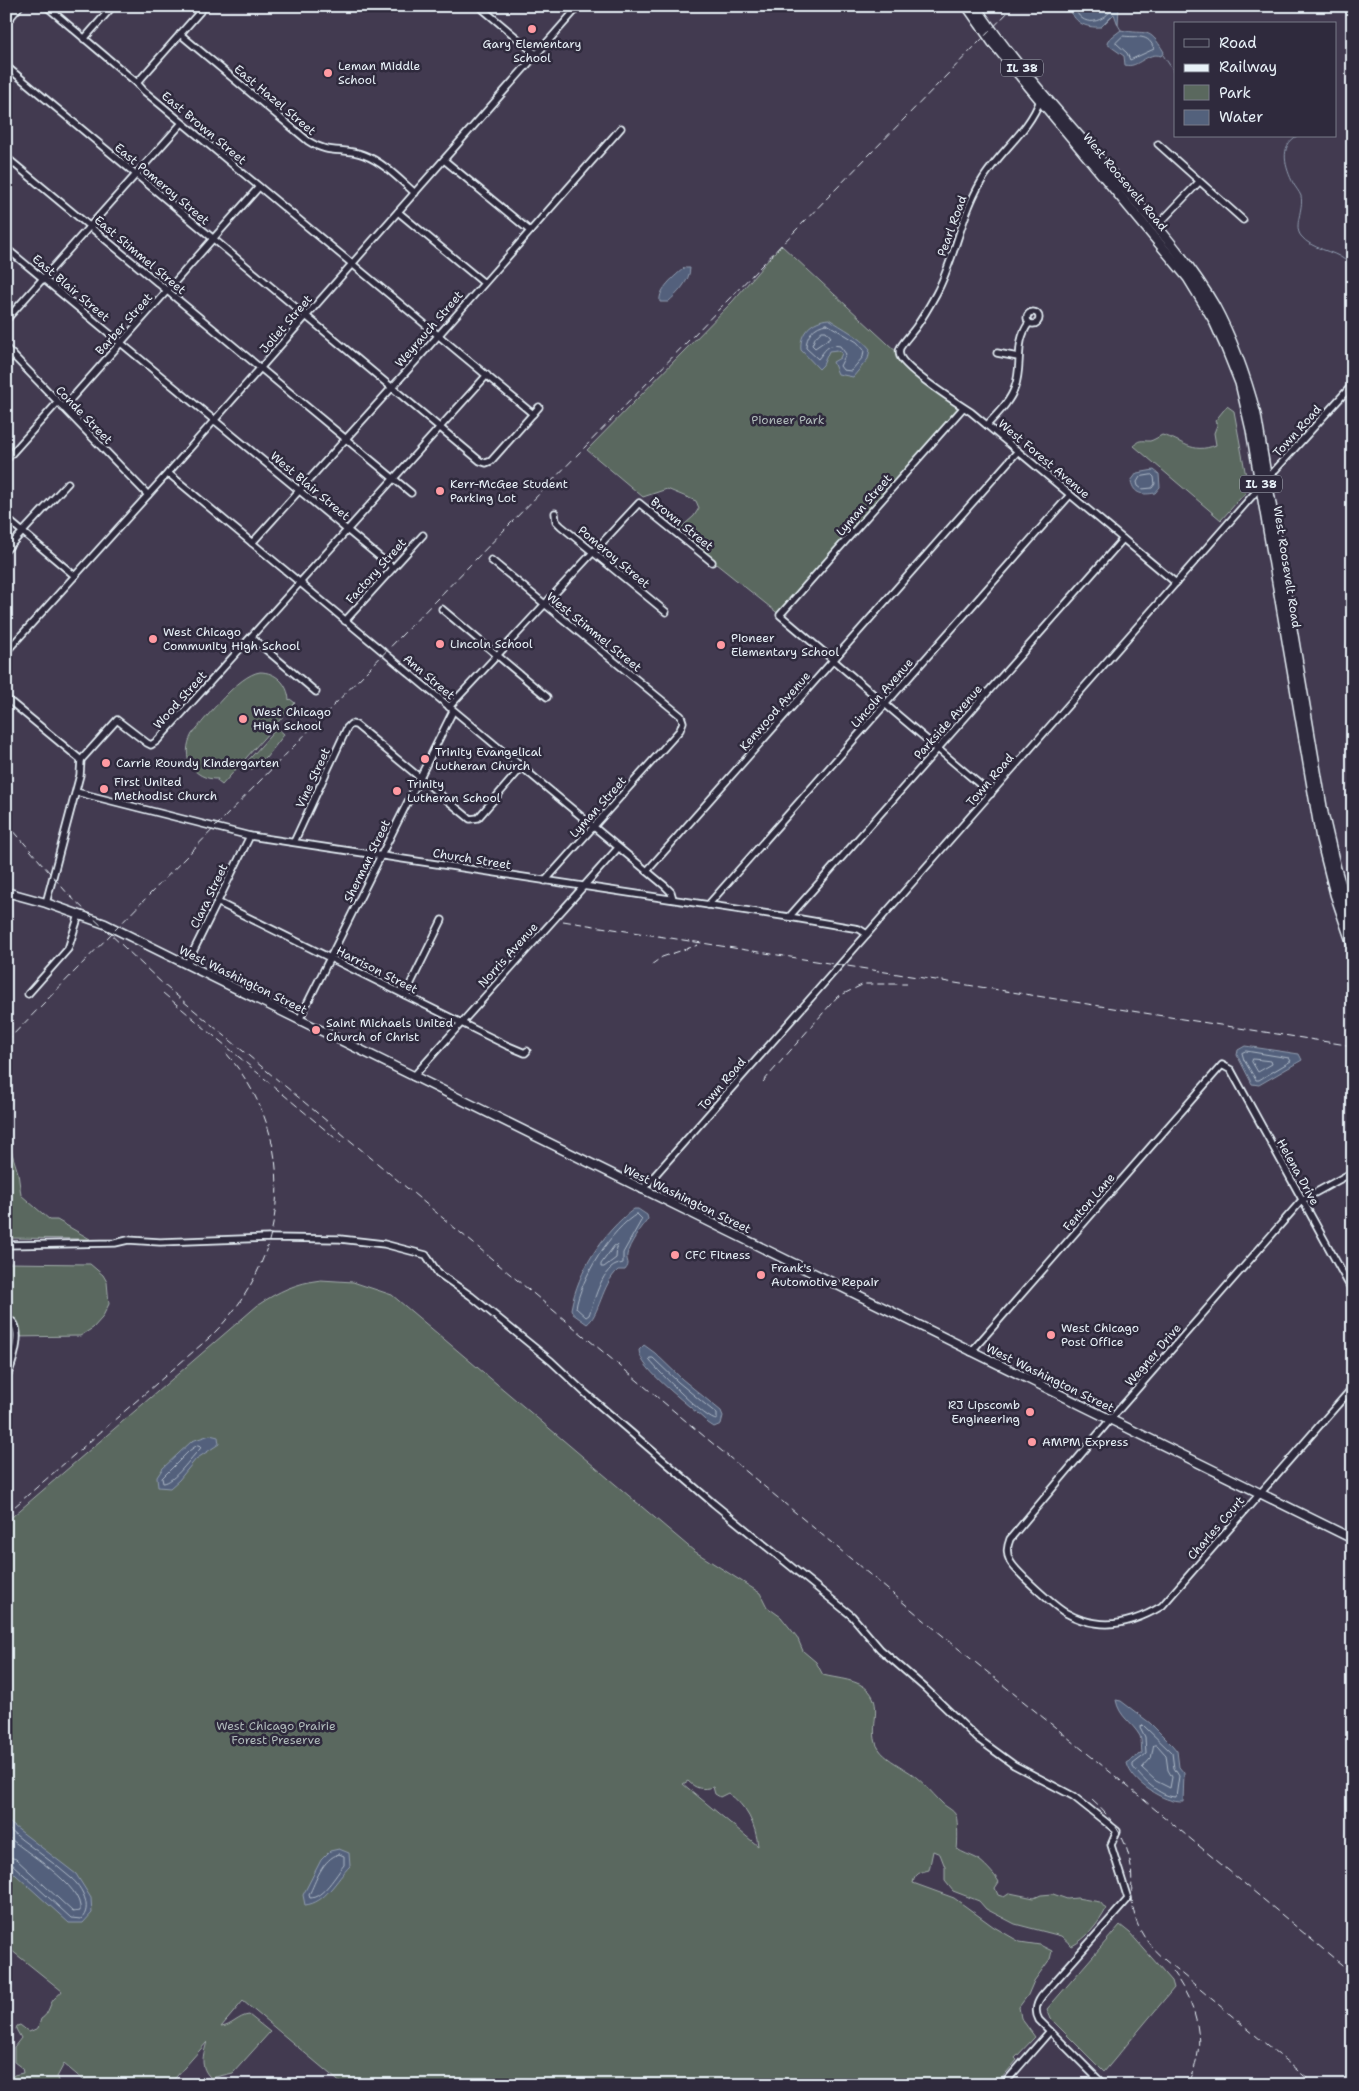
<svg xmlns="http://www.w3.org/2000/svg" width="1359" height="2091" font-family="'Shantell Sans',sans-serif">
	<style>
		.green { fill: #5a685e; stroke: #a1acab; fill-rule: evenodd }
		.water { fill: #53617c; stroke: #8f9bae }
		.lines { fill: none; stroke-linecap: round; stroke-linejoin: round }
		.shore { stroke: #acb7c6; stroke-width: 1 }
		.stream { stroke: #8f9bae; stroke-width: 1 }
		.street-casing { stroke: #e8f1f8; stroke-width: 9 }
		.secondary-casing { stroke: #e8f1f8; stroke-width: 11 }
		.primary-casing { stroke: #e8f1f8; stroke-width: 12 }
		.street { stroke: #2f2a3d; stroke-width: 5.5 }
		.secondary { stroke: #2f2a3d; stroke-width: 8 }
		.primary { stroke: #2f2a3d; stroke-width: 9 }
		.rail { stroke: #e8f1f8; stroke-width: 1; stroke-dasharray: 8 4; stroke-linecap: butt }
		.poi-dot { fill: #ff9aa2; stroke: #2f2a3d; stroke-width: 2 }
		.labels { text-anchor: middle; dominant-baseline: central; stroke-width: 5; stroke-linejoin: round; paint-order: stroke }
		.shield { fill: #2f2a3d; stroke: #b0b5c0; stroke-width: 1 }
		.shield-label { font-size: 11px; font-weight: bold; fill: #e8f1f8 }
		.poi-label { font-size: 12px; fill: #e8f1f8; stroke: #2f2a3d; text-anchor: start }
		.street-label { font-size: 12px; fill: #e8f1f8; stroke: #2f2a3d }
		.park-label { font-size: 12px; fill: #afbaba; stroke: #2f2a3d }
	</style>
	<rect width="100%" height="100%" fill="#423a50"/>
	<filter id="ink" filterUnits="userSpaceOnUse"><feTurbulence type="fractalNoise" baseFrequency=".02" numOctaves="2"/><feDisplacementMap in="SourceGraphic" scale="10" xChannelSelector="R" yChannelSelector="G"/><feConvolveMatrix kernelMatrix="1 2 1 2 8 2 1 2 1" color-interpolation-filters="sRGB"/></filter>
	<g filter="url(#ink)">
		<g class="green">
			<path d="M781,245L900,355L963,408L780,615L676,532L694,516L699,508L696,501L667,489L643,497L587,450L732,302Z"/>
			<path d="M1227,406L1234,411L1248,487L1246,492L1221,520L1134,446C1138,439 1142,441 1150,441C1154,440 1158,437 1162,435C1183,440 1191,455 1216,445L1214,433L1217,425L1215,421Z"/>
			<path d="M260,672C276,672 288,684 289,700L290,699L295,703L222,785L217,781L218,779C192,780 180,756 192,734C207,717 238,675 260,672Z"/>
			<path d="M277,728L284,734L283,736L266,758L265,757L251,770L245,764Z"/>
			<path d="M6,1134L18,1173L21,1195L50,1220H57L90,1239L6,1238Z"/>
			<path d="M6,1263L90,1264L103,1275L107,1282L109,1304L102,1318L93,1328L80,1336L13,1337L6,1334Z"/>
			<path d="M321,1280L353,1282L392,1295L694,1551L760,1593L767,1607L781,1617L797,1637L803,1651L816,1662L823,1675C838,1679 858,1679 869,1691C884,1708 867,1731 879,1749C885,1758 897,1764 906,1770C919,1777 932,1793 942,1803C947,1808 954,1810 956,1816C958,1821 958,1843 957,1849C963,1853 970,1855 976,1858C983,1862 995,1875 999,1882L995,1888L998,1895L1004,1897L1010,1893L1034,1898L1041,1895L1053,1894L1067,1899L1077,1898L1100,1902L1106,1909C1099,1923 1086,1939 1072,1946L1061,1936L1015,1924L986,1909L979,1901L953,1891L945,1881V1867L940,1854L933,1851L929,1870C921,1872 915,1873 913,1883L954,1898L994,1927L1020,1942L1040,1945L1052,1951L1050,1959L1034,1981L1028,1995L1019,2007L1021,2018L1035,2037L1015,2058L1017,2060L996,2085H343L243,2001L221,2027C232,2026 238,2016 249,2015L270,2032L233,2073L211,2078C199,2067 203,2055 207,2042L169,2085H89L64,2064L57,2077L59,2085H6L14,2075L23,2073L22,2068L14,2062V2047L21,2038L16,2029L17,2026L20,2025L29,2032L38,2028L41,2019C50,2014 49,2002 56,1997C58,1995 60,1994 62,1991L6,1946V1522L258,1305C279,1291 296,1283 321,1280ZM688,1781C696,1789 702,1790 713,1787L715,1794L720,1797L728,1793C746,1805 756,1825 758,1846L683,1784Z"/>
			<path d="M1120,1925L1130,1933L1172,1981L1174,1988L1104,2072L1051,2019L1047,2009Z"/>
		</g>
		<g class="water">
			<path d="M1069,6H1119L1118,25L1114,14L1101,27C1085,28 1074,23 1069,6Z"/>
			<path d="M1121,30C1147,36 1148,25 1164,52L1161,56C1147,51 1138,69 1125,65L1124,56L1107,44L1108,40Z"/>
			<path d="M684,268H690C690,281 677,294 668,302H660C658,289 675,276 684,268Z"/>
			<path d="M829,319C842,328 861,337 870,349L868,359L853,377L838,374L833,362L840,358L842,353L837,350L829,351L823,365L819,369L801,350C799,333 812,320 829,319Z"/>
			<path d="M1154,470L1159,474L1160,487L1155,493C1143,495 1134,495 1131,481L1137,473Z"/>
			<path d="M1245,1046L1299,1054L1302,1060L1259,1085L1252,1084L1237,1055L1238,1050Z"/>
			<path d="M634,1209H638L647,1215L648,1219C641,1229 629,1243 627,1255C626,1262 631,1263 625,1270H618C602,1284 599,1316 587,1324L573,1314L571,1309C578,1271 603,1232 634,1209Z"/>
			<path d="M644,1345L655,1353L682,1379L721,1411L723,1416L721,1424L714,1427L708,1423C694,1408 639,1370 639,1350Z"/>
			<path d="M210,1435L218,1437L219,1444L196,1459L179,1480L170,1488L158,1487L157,1477L163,1468L192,1441Z"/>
			<path d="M1116,1700L1121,1701L1150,1723L1172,1745L1177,1751L1179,1767L1184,1773L1183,1802C1164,1803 1131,1782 1127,1763L1142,1753C1141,1748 1142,1741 1140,1736C1132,1722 1119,1717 1116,1700Z"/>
			<path d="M6,1820L76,1874L91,1898L92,1913L83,1923H69L6,1866Z"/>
			<path d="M339,1849L349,1853L350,1866C336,1880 326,1903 305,1905L303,1895L321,1860L330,1851Z"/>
		</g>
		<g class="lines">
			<g class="shore">
				<path d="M1074,6C1081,30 1105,23 1114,6"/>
				<path d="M1123,36C1137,38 1149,33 1154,49L1130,60L1127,53L1116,43Z"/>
				<path d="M827,324L857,342L864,350L863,357L851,371L843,370L840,366L846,354L840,346C827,343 825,351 818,359L806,348C806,336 814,325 827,324Z"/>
				<path d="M822,331H826L831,337L815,348L812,345L815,338Z"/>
				<path d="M1152,475L1154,477L1155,484L1152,488L1142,489L1138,486L1137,482L1140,477Z"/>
				<path d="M1246,1051L1289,1058L1291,1061L1259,1080H1256L1244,1060L1242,1053Z"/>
				<path d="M1253,1059L1271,1061L1272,1064L1258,1072L1252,1062Z"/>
				<path d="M637,1214L642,1219L623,1253V1263C621,1264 618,1264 616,1265C601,1271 594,1302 589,1315L586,1317L576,1308C581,1278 611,1229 637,1214Z"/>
				<path d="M617,1246L616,1258L604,1267H601V1264L614,1246Z"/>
				<path d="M650,1358H653L678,1382L717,1414V1420C707,1421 659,1372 650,1361Z"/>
				<path d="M198,1445L201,1446L200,1449C191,1457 174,1483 163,1483L162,1478L189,1451Z"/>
				<path d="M1143,1725L1172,1753L1174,1768L1179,1776L1176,1797C1160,1797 1142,1779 1133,1767V1764L1146,1754L1145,1737L1140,1727Z"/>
				<path d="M1154,1745H1157L1166,1755L1168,1770L1172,1777L1170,1788L1156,1781L1142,1768L1151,1758Z"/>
				<path d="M6,1827C27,1845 51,1860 71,1878C82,1887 93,1908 81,1919L71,1918L12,1864L6,1862"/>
				<path d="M6,1835C24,1852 84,1885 80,1911L73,1912L16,1859L6,1856"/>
				<path d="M339,1854L344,1856V1865C336,1875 323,1898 310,1898L309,1895C316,1881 322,1859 339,1854Z"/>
			</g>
			<g class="stream">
				<path d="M1118,25L1121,30"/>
				<path d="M1163,55L1175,73"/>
				<path d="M1297,136C1278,146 1286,169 1293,183C1295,187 1299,191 1301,196C1304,209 1293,226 1301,236C1312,250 1333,250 1345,260C1348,263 1349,266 1353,268"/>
			</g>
			<defs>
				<g id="street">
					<path d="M46,6L137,83L144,91L533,414"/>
					<path d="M479,6L536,54"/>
					<path d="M6,23L20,6"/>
					<path d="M180,34L308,141C329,155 343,147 364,155C383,162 400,180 415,193"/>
					<path d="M84,39L113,6"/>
					<path d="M6,66L480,461L486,463L491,461L539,407"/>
					<path d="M137,83L205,6"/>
					<path d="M1040,100C1030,130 997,154 981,182C960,218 955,259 936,294C930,305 923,317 916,327C911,334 904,341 900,348C899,351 899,353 900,356C906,370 957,403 971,412L1176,583"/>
					<path d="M1158,144L1243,220"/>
					<path d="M6,157L411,493"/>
					<path d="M444,160L530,231"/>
					<path d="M398,212L484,283"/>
					<path d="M1156,227L1199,182"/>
					<path d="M6,248L393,568"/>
					<circle cx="1033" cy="318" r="6"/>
					<path d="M6,320L182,123"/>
					<path d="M6,348L148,495"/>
					<path d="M997,353L1018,357"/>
					<path d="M6,362L13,355"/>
					<path d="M63,408L259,187"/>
					<path d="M963,408L780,615L991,794"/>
					<path d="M987,425C997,414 1010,402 1015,387C1023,365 1014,343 1029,323"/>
					<path d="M6,460L58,402"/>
					<path d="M168,473L665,886L671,892L673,899"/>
					<path d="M1267,479L1353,384"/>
					<path d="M555,513L556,521L561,526L666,612"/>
					<path d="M6,518L75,576"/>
					<path d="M252,543L415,362L621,128"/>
					<path d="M6,550L68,483"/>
					<path d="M491,560L681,716L683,722L680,730L545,881"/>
					<path d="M442,609L547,697"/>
					<path d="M345,621L423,535"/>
					<path d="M251,637L316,692"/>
					<path d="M6,652L168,473L579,6"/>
					<path d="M6,698L81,760"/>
					<path d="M449,707L639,503L712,562"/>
					<path d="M76,792L250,836L789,917L859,929L867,934"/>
					<path d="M294,842L347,728L351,724L356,725L470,819L478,818L522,767"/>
					<path d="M647,871L1018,451"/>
					<path d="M1342,892L1353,888"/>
					<path d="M217,902L506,1045L525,1053L527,1051"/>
					<path d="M46,903L80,775L81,760L117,720L147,743L151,745L157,741L487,375"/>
					<path d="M708,905L1070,495"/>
					<path d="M789,917L1123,539"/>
					<path d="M187,964L250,836"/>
					<path d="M28,994L68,949L79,915"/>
					<path d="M405,995L442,920"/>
					<path d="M299,1020L453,711"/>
					<path d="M413,1077L618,848"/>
					<path d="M1353,1172L1302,1200L1110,1420L1010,1539C1007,1547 1006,1553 1010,1561C1015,1571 1055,1607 1066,1613C1075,1618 1086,1622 1096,1623C1120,1627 1142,1618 1162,1606L1353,1387"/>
					<path d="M642,1190L1261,486"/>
					<path d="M6,1245L115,1243L128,1240L160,1242L270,1238L340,1239L384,1244L426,1255L438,1273L471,1296L551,1361L584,1392L713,1503L852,1616L880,1649L925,1688L977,1738L1014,1765L1073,1796L1117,1831L1111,1845L1128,1899L1042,1996C1036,2004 1034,2011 1039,2020L1104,2085"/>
					<path d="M6,1318C7,1319 13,1322 13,1322C23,1334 12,1366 6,1378"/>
					<path d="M971,1352L1222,1065L1231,1070L1353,1292"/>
					<path d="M1003,2085L1050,2031"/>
				</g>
				<path id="secondary" d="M6,892L46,903L105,924L1353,1539"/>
				<g id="primary">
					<path d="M967,6L993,43L1188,278L1213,319L1226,348L1240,383L1251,430L1321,839L1335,894L1353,947"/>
					<path d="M975,6C1021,75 1085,141 1139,205C1166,237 1193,269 1214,305C1233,340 1246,377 1256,415L1323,813L1336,869L1353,924"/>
				</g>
			</defs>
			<use href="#street" class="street-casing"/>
			<use href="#secondary" class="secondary-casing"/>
			<use href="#primary" class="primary-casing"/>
			<use href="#street" class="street"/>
			<use href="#secondary" class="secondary"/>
			<use href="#primary" class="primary"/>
			<g class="rail">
				<path d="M6,822L68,894L164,985L954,1645L1109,1771L1353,1974"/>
				<path d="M563,921L1353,1046"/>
				<path d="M651,965L662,957L698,945"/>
				<path d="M163,993L341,1143"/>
				<path d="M6,1042L1014,6"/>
				<path d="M763,1082L837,997L864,984H907"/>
				<path d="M6,1514L209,1338C291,1260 301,1140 226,1053"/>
				<path d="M1092,1800C1111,1817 1126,1837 1130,1862C1133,1874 1131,1885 1132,1897C1133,1924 1145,1943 1165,1960L1315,2085"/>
				<path d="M1172,1971C1197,2005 1210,2047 1186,2085"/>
			</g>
		</g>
	</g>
	<g class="poi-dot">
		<circle cx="532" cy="29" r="5"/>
		<circle cx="328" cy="73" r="5"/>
		<circle cx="440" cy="491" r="5"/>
		<circle cx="153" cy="639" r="5"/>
		<circle cx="440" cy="644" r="5"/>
		<circle cx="721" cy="645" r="5"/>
		<circle cx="243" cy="719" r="5"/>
		<circle cx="425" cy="759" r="5"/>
		<circle cx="106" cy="763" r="5"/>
		<circle cx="104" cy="789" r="5"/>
		<circle cx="397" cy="791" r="5"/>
		<circle cx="316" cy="1030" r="5"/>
		<circle cx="675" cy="1255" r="5"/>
		<circle cx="761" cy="1275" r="5"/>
		<circle cx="1051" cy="1335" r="5"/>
		<circle cx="1030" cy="1412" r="5"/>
		<circle cx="1032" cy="1442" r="5"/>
	</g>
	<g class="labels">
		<g class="shield">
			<rect x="1001" y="59.5" width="42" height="17" rx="4"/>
			<rect x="1240" y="475.5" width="42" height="17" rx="4"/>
		</g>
		<g class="shield-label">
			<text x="1022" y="68">IL 38</text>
			<text x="1261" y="484">IL 38</text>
		</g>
		<g class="poi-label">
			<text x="532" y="44" text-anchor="middle">Gary Elementary<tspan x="532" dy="14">School</tspan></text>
			<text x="338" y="66">Leman Middle<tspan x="338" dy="14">School</tspan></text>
			<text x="450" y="484">Kerr-McGee Student<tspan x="450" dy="14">Parking Lot</tspan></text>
			<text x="163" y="632">West Chicago<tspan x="163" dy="14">Community High School</tspan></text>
			<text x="731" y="638">Pioneer<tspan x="731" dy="14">Elementary School</tspan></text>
			<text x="450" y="644">Lincoln School</text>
			<text x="253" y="712">West Chicago<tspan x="253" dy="14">High School</tspan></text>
			<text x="435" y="752">Trinity Evangelical<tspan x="435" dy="14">Lutheran Church</tspan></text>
			<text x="116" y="763">Carrie Roundy Kindergarten</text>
			<text x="114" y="782">First United<tspan x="114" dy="14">Methodist Church</tspan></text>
			<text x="407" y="784">Trinity<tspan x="407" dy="14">Lutheran School</tspan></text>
			<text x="326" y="1023">Saint Michaels United<tspan x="326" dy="14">Church of Christ</tspan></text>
			<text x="685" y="1255">CFC Fitness</text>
			<text x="771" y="1268">Frank's<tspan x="771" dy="14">Automotive Repair</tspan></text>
			<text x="1061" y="1328">West Chicago<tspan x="1061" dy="14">Post Office</tspan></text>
			<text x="1020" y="1405" text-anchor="end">RJ Lipscomb<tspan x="1020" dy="14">Engineering</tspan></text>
			<text x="1042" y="1442">AMPM Express</text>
		</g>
		<g class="street-label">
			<text transform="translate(275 100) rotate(40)">East Hazel Street</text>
			<text transform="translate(204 128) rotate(40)">East Brown Street</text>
			<text transform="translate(1125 182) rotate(50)">West Roosevelt Road</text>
			<text transform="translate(162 184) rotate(40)">East Pomeroy Street</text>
			<text transform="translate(952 226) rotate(-70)">Pearl Road</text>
			<text transform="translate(140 255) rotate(40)">East Stimmel Street</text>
			<text transform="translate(71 288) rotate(40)">East Blair Street</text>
			<text transform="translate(124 324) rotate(-48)">Barber Street</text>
			<text transform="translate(286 324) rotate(-49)">Joliet Street</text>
			<text transform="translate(429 329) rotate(-49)">Weyrauch Street</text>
			<text transform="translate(84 415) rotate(46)">Conde Street</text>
			<text transform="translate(1297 431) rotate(-48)">Town Road</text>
			<text transform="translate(1044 459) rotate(40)">West Forest Avenue</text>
			<text transform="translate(310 486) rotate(40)">West Blair Street</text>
			<text transform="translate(864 505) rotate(-49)">Lyman Street</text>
			<text transform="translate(682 524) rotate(39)">Brown Street</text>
			<text transform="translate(614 557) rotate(40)">Pomeroy Street</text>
			<text transform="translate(1287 567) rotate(81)">West Roosevelt Road</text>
			<text transform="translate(376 571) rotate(-48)">Factory Street</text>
			<text transform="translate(594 632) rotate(39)">West Stimmel Street</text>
			<text transform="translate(429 677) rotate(40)">Ann Street</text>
			<text transform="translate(882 693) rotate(-49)">Lincoln Avenue</text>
			<text transform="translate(180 700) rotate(-48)">Wood Street</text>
			<text transform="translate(775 711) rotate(-49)">Kenwood Avenue</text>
			<text transform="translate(948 722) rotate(-48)">Parkside Avenue</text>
			<text transform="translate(313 778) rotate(-65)">Vine Street</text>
			<text transform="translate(990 780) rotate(-49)">Town Road</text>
			<text transform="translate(598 807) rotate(-48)">Lyman Street</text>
			<text transform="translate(472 859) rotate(9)">Church Street</text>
			<text transform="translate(367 861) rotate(-64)">Sherman Street</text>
			<text transform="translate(209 896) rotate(-64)">Clara Street</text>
			<text transform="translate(508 955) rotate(-48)">Norris Avenue</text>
			<text transform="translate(377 970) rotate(27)">Harrison Street</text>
			<text transform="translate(243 980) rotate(26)">West Washington Street</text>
			<text transform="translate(722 1084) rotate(-49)">Town Road</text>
			<text transform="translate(1298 1172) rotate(61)">Helena Drive</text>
			<text transform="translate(687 1199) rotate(26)">West Washington Street</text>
			<text transform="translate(1089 1202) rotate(-49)">Fenton Lane</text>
			<text transform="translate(1153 1355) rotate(-49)">Wegner Drive</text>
			<text transform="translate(1050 1378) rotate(26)">West Washington Street</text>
			<text transform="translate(1216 1528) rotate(-49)">Charles Court</text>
		</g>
		<g class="park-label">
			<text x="788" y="420">Pioneer Park</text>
			<text x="276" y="1726">West Chicago Prairie<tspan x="276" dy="14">Forest Preserve</tspan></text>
		</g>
	</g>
	<rect width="1359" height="2091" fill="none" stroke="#2f2a3d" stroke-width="25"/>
	<rect x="12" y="12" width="1334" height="2066" fill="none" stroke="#e8f1f8" stroke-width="2" filter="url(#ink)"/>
	<rect x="1174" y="22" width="162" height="115" fill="#2f2a3d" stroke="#797a88"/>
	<rect x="1184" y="39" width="25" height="8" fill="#2f2a3d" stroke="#797a88"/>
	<text x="1219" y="48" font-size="15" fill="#e8f1f8">Road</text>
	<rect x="1184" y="64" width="25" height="8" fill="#e8f1f8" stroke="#797a88"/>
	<text x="1219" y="72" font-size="15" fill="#e8f1f8">Railway</text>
	<rect x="1184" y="85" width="25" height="15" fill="#5a685e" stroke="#797a88"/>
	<text x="1219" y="98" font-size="15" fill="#e8f1f8">Park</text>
	<rect x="1184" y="110" width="25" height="15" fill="#53617c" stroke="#797a88"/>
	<text x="1219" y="122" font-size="15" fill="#e8f1f8">Water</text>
</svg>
